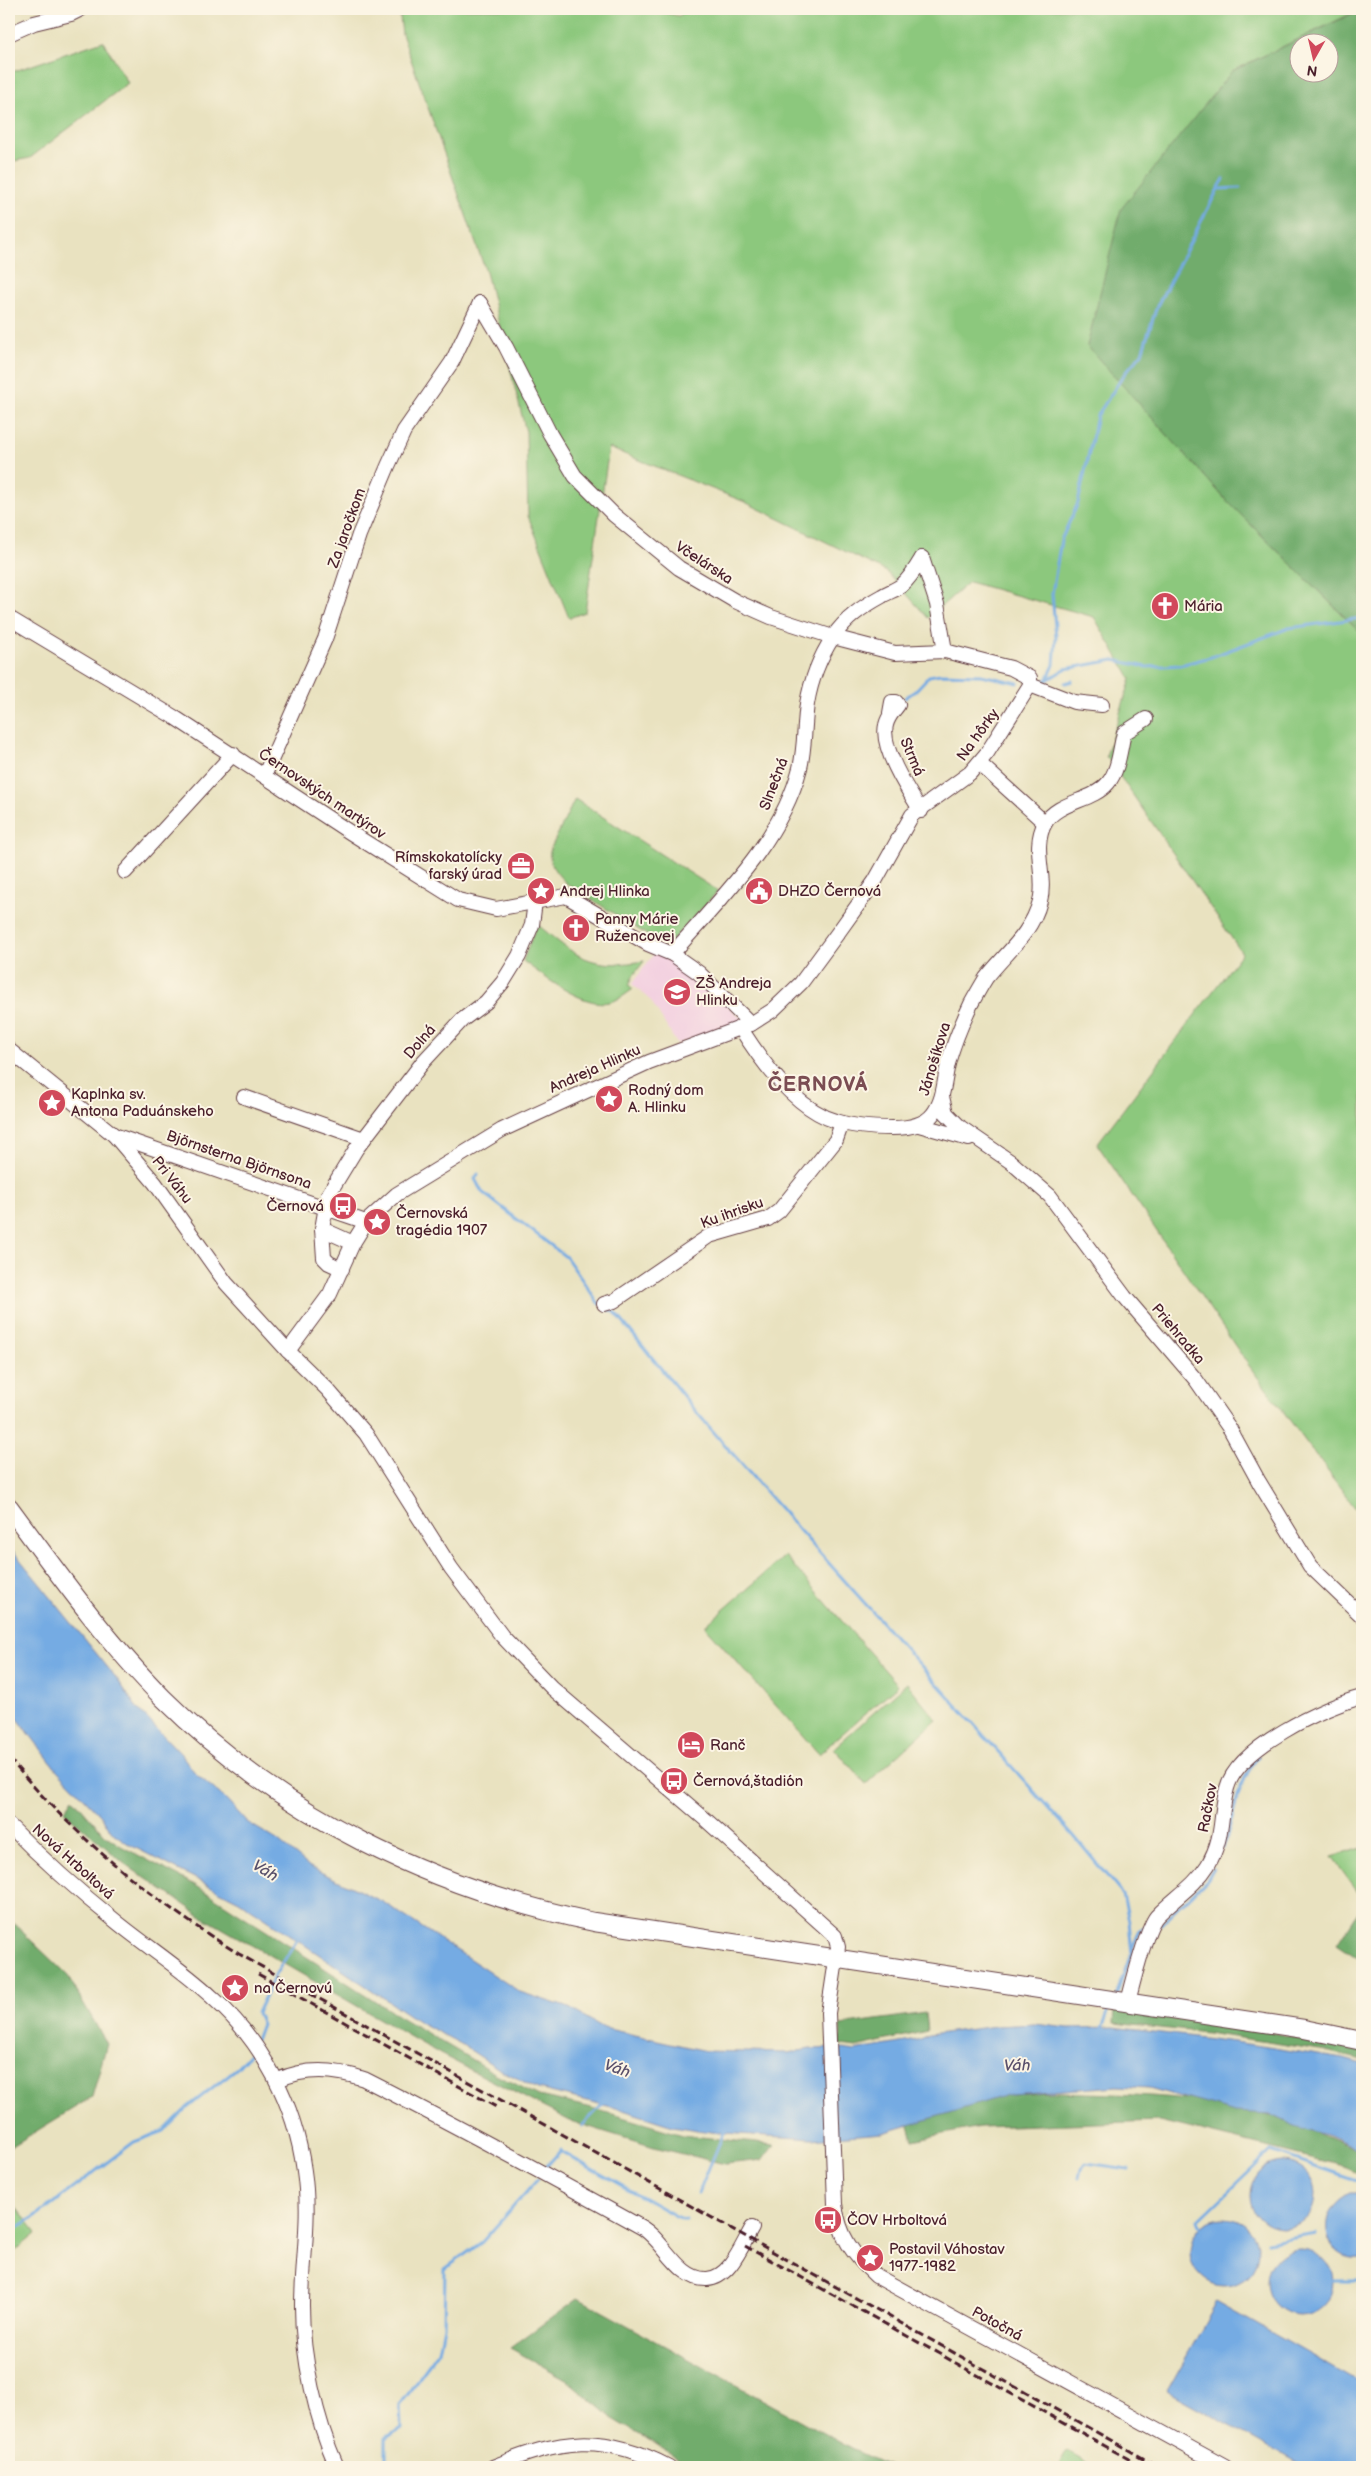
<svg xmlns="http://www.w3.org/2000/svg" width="1371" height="2476" font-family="'Balsamiq Sans',sans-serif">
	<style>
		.built { fill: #f3cfe0 }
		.green { fill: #8cc87d; stroke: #6b7454 }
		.forest { fill: #71ac6c; stroke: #5e664c; fill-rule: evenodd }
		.water { fill: #75abe3; stroke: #606587 }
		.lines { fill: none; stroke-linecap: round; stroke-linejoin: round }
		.stream { stroke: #75abe3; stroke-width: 3 }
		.minor-casing { stroke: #623c41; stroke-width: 16 }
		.major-casing { stroke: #623c41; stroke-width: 20 }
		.minor { stroke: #fff; stroke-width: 14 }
		.major { stroke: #fff; stroke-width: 18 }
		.rail { stroke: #4a1f2b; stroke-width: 3; stroke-dasharray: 8 4; stroke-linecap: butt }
		.labels { text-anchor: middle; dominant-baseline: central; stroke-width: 4; stroke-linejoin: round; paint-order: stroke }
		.street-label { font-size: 15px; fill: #4a1f2b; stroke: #fcf5e5 }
		.poi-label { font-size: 15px; fill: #4a1f2b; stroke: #fcf5e5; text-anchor: start }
		.water-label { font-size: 16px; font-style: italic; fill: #59506b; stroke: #fcf5e5 }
		.district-label { font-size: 20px; font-weight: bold; letter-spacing: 1px; fill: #7b4d53; stroke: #fcf5e5 }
	</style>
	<rect width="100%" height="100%" fill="#fcf5e5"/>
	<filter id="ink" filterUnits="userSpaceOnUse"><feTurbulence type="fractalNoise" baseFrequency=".02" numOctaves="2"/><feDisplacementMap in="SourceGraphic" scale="10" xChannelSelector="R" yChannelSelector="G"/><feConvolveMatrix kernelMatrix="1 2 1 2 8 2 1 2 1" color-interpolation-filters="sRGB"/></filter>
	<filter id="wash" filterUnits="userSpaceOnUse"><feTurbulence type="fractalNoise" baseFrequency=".0096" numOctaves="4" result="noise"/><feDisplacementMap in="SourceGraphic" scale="20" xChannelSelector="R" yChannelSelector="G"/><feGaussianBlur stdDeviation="1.12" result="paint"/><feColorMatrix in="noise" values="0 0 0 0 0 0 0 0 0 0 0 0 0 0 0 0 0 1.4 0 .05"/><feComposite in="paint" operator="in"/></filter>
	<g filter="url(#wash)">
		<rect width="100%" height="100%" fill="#e9e2c0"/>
		<path class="built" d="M655,952L698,978L743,1020L677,1044L651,1001L632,984Z"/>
		<g class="green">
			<path d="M399,9H649L679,16L688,9H1361L1232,71L1087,345L1227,501L1362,634V1517L1247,1363L1097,1144L1242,953L1106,756L1131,679L1094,617L969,582L928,618L887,572L745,502L609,448L585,612L569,618L528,516L526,432L486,272L402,34Z"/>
			<path d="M103,41L128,83L30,158L9,162V73Z"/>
			<path d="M575,799L718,891L666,947L566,883C556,873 548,864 550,850Z"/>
			<path d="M537,924C576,957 591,970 644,961L633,976L629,985L633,989C625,995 619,1000 609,1002C584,1008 543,976 523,961Z"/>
			<path d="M785,1556L898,1685L819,1754L705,1626Z"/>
			<path d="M907,1683L937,1720L866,1784L834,1748Z"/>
			<path d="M1362,1848V1898L1332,1857Z"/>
			<path d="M9,2199L37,2233L9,2256Z"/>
			<path d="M1067,2451L1095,2467H1058Z"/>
		</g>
		<g class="forest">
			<path d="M1362,9V634L1227,501L1087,346L1121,209L1232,71ZM1328,42V72H1298V42Z"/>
			<path d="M73,1798L105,1835L121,1846L195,1885L397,2015L496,2074L539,2096L588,2107L683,2135L774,2145L763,2160L725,2164L654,2147L570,2121L440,2054L201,1916L126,1865L64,1812Z"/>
			<path d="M1362,1905V1961L1337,1944Z"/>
			<path d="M9,1919L68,1976L107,2044L92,2097L9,2148Z"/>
			<path d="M1115,2010L1247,2028L1362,2050V2060L1327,2051L1207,2033L1114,2023Z"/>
			<path d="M925,2013L927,2031L856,2047L841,2045L840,2025Z"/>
			<path d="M1053,2092C1116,2094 1179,2095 1240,2107C1283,2116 1323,2136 1362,2153V2174L1344,2166L1160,2121L980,2127L913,2140L908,2123L988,2095Z"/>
			<path d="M578,2298L852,2449L890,2467H693L615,2420L566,2379L510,2348Z"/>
		</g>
		<g class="water">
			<path d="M9,1546L118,1680L137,1708L182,1755L195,1773L227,1800L247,1822L277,1840L310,1867L383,1902L520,1992L569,2008L604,2028L706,2051L787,2053L810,2049L838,2048L854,2051L917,2040L929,2035L996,2026L1034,2024L1069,2028L1113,2027L1235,2042L1344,2059L1362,2064V2149H1355L1326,2135L1295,2126L1270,2114L1235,2112L1149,2088L1118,2086L1011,2094L883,2133L811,2139L711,2132L673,2126L620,2109L538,2089L499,2069L461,2044L421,2023L239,1901L130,1845L113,1833L101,1816L56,1769L9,1707Z"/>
			<circle cx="1283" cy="2195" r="33"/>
			<path d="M1351,2193H1362V2258C1324,2263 1311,2210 1351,2193Z"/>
			<circle cx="1224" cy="2252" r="34"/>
			<circle cx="1300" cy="2282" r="33"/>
			<path d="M1217,2302L1362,2384V2467H1305L1167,2391Z"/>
		</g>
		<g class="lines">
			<g class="stream">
				<path d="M1218,189L1224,179"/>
				<path d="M1047,680L1065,669L1114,660L1147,667L1180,665L1211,657L1289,628L1362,618"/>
				<path d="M1040,682L1047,680L1054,665L1056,637L1052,594L1061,540L1078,503L1097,416L1125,373L1142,353L1157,306L1218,189L1240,188"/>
				<path d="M1065,683L1072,681"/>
				<path d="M905,698L915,691L929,676L940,674L981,675L1018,683"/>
				<path d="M478,1174L475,1179L482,1192L566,1257L599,1304"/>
				<path d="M606,1309L614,1311L698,1414L799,1530L1073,1835L1123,1895L1129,1921L1132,1955"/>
				<path d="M1223,1848C1235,1815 1235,1786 1258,1757"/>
				<path d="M1161,1924L1207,1880L1213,1869"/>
				<path d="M1116,1996L1137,1937L1141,1929L1145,1927"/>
				<path d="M1101,2030L1111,2006"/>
				<path d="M256,2040L262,2024L257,2013L275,1975L299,1937"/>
				<path d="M582,2126L604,2103"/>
				<path d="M560,2151L667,2211L681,2219H685"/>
				<path d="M545,2168L561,2150"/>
				<path d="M1079,2178L1081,2169L1086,2163L1129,2169"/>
				<path d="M698,2194L725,2130"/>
				<path d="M1201,2227L1198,2221L1271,2151L1362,2182"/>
				<path d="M9,2233L36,2216L134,2142L164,2131L187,2108L237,2068L254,2049"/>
				<path d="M1267,2242L1315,2233"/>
				<path d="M1333,2281H1362"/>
				<path d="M386,2467V2438L401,2428L400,2404L439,2351L444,2326L445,2269L482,2242L538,2179"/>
			</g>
		</g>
	</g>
	<g filter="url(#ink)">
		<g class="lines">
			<defs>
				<g id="minor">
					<path d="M9,34L34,23L71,14L81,9"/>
					<path d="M922,558L937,604L945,651"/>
					<path d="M9,618L174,717L351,833L458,900L496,909L566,896L648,944L672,954L699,973L751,1024"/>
					<path d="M1030,685L1074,702L1102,705"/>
					<path d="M890,713L892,702H896L898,705C893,712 888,716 886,725C880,748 909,792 921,811"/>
					<path d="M979,763L1045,823"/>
					<path d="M265,774L325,639L359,535L388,466L404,431L452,362L480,303"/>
					<path d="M125,872L233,754"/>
					<path d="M672,954C720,899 781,841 800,768C805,747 804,725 807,704C811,680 820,657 833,637C846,618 862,607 882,596C888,592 896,590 902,585C911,577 916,568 922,558"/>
					<path d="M740,1027C761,1061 796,1109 836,1121C854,1127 872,1128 892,1128C905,1128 924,1126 933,1114C944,1100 944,1081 948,1064C953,1044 962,1023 971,1004C976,995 981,986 986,978C1006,953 1032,933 1040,901C1047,876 1031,848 1045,823C1058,801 1092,802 1108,783C1119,770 1120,748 1124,733L1146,719"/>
					<path d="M9,1050L114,1135L155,1183L226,1283L288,1351L327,1389L366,1434L451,1568L502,1636L552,1688L706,1820L835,1936L838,1947L828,2013L835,2204C839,2236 853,2255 876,2276L1225,2467"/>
					<path d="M244,1097L364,1139"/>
					<path d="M942,1097L946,1113L960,1127L1011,1162L1050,1196L1125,1297L1196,1380L1230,1429L1259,1482L1310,1566L1362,1616"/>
					<path d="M919,1125L969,1139"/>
					<path d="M114,1135L366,1222"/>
					<path d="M322,1229L324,1258L329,1263L342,1269"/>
					<path d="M353,1243L322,1229L328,1195L356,1149L423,1062L462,1020L486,1002L503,982L519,956L532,925L535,901"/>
					<path d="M604,1304L614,1301L709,1236L768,1219L779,1211L836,1140L842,1123"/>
					<path d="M288,1351L330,1294L353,1243L366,1222L397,1194L502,1130L649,1062L751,1024L773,1010L801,983L840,930L875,881L912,815L970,773L987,753L1030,685V678L1011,668L945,651L895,653L833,637L771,617L735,601L679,568L614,515L575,476L550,434L506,347L480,303"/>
					<path d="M9,1825C43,1860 79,1892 118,1923C149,1948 183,1970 212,1997C263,2042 295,2104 304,2171C311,2217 302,2260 302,2306C302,2357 316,2420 337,2467"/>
					<path d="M1128,2002C1132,1986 1147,1926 1157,1916C1174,1898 1195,1886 1208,1865C1225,1835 1219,1817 1227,1788C1238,1747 1324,1707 1362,1697"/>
					<path d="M278,2080C306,2067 335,2069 364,2079C457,2126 549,2176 641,2227C664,2240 678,2280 707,2279C730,2278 742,2245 752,2228"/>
					<path d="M493,2467C560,2439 602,2432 669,2467"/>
				</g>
				<path id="major" d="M9,1507C57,1572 106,1641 163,1698C282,1816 431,1888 594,1922L1304,2029L1362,2041"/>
			</defs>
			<use href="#minor" class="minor-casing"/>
			<use href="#major" class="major-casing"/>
			<use href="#minor" class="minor"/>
			<use href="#major" class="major"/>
			<g class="rail">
				<path d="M9,1758C74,1837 152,1900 239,1954L1159,2467"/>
				<path d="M258,1974L498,2108"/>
				<path d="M745,2246L1143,2467"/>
			</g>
		</g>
	</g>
	<defs>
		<symbol id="church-disc" viewBox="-11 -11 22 22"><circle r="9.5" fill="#d1495b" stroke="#fcf5e5"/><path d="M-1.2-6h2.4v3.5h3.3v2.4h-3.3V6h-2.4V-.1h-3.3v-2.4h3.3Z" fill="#fff"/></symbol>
		<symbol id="office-disc" viewBox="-11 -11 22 22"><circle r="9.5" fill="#d1495b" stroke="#fcf5e5"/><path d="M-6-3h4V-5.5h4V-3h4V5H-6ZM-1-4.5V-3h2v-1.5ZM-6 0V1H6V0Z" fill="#fff"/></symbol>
		<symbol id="sight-disc" viewBox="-11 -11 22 22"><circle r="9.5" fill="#d1495b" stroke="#fcf5e5"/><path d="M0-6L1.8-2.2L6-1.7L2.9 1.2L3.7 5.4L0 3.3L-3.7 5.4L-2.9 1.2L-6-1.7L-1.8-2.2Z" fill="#fff"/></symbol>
		<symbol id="civic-disc" viewBox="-11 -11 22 22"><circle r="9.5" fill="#d1495b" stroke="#fcf5e5"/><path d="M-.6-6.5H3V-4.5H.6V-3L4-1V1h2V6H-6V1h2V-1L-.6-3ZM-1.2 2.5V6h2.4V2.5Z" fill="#fff"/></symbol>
		<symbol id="school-disc" viewBox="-11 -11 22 22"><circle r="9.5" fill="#d1495b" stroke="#fcf5e5"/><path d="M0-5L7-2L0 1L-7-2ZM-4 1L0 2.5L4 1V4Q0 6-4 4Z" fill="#fff"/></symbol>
		<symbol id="bus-disc" viewBox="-11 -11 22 22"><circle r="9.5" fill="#d1495b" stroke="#fcf5e5"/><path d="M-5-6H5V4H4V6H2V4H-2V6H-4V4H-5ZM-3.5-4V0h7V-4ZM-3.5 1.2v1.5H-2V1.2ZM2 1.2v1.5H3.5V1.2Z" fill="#fff"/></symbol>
		<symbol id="hotel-disc" viewBox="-11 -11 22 22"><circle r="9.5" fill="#d1495b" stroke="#fcf5e5"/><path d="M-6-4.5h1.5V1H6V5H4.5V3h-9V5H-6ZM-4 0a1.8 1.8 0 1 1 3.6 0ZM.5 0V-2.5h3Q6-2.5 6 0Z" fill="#fff"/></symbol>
	</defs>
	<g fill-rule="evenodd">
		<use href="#church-disc" x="1149" y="590" width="32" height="32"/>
		<use href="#office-disc" x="505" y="850" width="32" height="32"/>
		<use href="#sight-disc" x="525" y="875" width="32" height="32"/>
		<use href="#civic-disc" x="743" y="875" width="32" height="32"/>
		<use href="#church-disc" x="560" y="912" width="32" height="32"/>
		<use href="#school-disc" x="661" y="976" width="32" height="32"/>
		<use href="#sight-disc" x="593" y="1083" width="32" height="32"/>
		<use href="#sight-disc" x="36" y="1087" width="32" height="32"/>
		<use href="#bus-disc" x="327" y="1190" width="32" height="32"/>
		<use href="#sight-disc" x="361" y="1206" width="32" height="32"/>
		<use href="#hotel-disc" x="675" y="1729" width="32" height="32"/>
		<use href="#bus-disc" x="658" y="1765" width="32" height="32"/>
		<use href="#sight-disc" x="219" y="1972" width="32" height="32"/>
		<use href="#bus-disc" x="812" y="2204" width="32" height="32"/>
		<use href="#sight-disc" x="854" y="2242" width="32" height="32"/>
	</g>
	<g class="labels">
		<g class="street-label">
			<text transform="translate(347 528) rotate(-70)">Za jaročkom</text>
			<text transform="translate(704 563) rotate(33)">Včelárska</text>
			<text transform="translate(978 735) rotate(-54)">Na hôrky</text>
			<text transform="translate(912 757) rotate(67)">Strmá</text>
			<text transform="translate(774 784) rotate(-69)">Slnečná</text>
			<text transform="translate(322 794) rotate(34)">Černovských martýrov</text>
			<text transform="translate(420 1042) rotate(-49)">Dolná</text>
			<text transform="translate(935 1059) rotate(-73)">Jánošíkova</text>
			<text transform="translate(595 1069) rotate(-24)">Andreja Hlinku</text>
			<text transform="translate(239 1160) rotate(19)">Björnsterna Björnsona</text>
			<text transform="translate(172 1180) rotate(52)">Pri Váhu</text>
			<text transform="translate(732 1213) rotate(-20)">Ku ihrisku</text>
			<text transform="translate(1178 1334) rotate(50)">Priehradka</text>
			<text transform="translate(1208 1808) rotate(-79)">Račkov</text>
			<text transform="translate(73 1862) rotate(42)">Nová Hrboltová</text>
			<text transform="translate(997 2324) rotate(29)">Potočná</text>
		</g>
		<g class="poi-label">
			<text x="1184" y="606">Mária</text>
			<text x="502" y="857" text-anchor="end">Rímskokatolícky<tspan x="502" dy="17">farský úrad</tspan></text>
			<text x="560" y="891">Andrej Hlinka</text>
			<text x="778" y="891">DHZO Černová</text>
			<text x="595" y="919">Panny Márie<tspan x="595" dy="17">Ružencovej</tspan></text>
			<text x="696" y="983">ZŠ Andreja<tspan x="696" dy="17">Hlinku</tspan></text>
			<text x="628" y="1090">Rodný dom<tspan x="628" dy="17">A. Hlinku</tspan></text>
			<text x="71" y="1094">Kaplnka sv.<tspan x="71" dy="17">Antona Paduánskeho</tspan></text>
			<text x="324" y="1206" text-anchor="end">Černová</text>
			<text x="396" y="1213">Černovská<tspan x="396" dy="17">tragédia 1907</tspan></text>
			<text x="710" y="1745">Ranč</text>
			<text x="693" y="1781">Černová,štadión</text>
			<text x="254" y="1988">na Černovú</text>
			<text x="847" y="2220">ČOV Hrboltová</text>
			<text x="889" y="2249">Postavil Váhostav<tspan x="889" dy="17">1977-1982</tspan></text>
		</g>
		<g class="water-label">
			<text transform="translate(265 1871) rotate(31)">Váh</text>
			<text transform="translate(1017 2066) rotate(-1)">Váh</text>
			<text transform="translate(617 2069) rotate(19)">Váh</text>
		</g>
		<g class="district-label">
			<text x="818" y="1085">ČERNOVÁ</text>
		</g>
	</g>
	<rect width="1371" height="2476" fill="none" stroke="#fcf5e5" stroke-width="30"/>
	<g transform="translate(1314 58) rotate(188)"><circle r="24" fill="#fcf5e5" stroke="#b59f9b"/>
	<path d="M0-4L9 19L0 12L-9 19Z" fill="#d1495b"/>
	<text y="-8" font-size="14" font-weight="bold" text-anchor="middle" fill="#4a1f2b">N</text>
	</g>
</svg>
